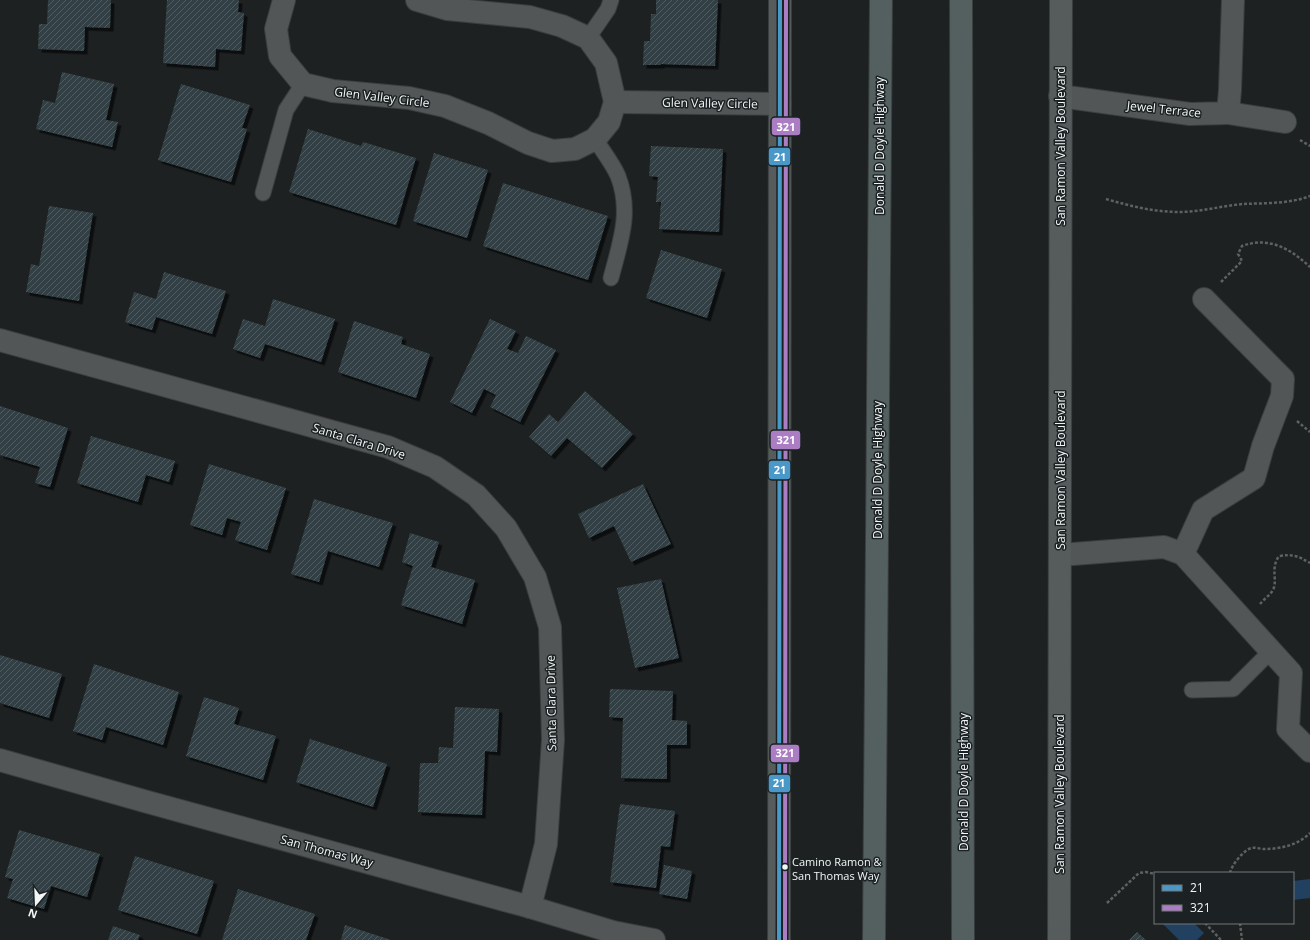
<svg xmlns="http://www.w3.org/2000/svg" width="1310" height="940" font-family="'Open Sans',sans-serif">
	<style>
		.water { fill: #224160 }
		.building { fill: url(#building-hatch); filter: url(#shadow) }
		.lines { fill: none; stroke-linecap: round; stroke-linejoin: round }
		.lane-casing { stroke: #3a3e3e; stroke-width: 17 }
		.street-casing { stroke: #3a3e3e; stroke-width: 24 }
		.secondary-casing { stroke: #3a3e3e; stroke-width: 24 }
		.highway-casing { stroke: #3a3e3e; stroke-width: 24 }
		.path { stroke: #5e6161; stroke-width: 2.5; stroke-dasharray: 3 2; stroke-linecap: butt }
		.lane { stroke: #535656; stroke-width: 15 }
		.street { stroke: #535656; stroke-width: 22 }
		.secondary { stroke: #565c5c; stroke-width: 22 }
		.highway { stroke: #53605f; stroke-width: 22 }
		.bus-1-casing { stroke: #1c2223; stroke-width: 7 }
		.bus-2-casing { stroke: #1c2223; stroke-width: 7 }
		.bus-1 { stroke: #4a98c8; stroke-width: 4 }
		.bus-2 { stroke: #ab7ec4; stroke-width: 4 }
		.bus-dot { fill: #f2f6f6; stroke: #1c2223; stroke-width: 1.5 }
		.labels { text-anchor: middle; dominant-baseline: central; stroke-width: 3; stroke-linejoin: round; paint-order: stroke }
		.bus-label { font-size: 11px; fill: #f2f6f6; stroke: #1c2223; text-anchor: start }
		.street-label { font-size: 12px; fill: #f2f6f6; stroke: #1c2223 }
		.line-badge { stroke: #1c2223; stroke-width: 1.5 }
		.badge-label { font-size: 11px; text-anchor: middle; font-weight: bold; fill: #fff }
	</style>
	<defs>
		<pattern id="building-hatch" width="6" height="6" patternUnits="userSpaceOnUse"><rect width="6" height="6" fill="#334044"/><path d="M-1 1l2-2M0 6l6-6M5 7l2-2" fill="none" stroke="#515c60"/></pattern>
		<filter id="shadow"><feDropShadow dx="3.5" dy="3.5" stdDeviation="0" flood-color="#0009"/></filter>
	</defs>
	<rect width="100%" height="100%" fill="#1d2122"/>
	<g class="water">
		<path d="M1310,879V898L1293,900V881Z"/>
		<path d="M1162,923H1194L1204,933L1197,940H1179Z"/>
	</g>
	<g class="building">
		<path d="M48,0H111L110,28L85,27L84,51L38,49L39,24H47Z"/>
		<path d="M167,0H239L238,12L244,13L241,51L216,49L215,67L163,63Z"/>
		<path d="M656,0H718L715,66L661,64V65H643L644,41H650L651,14H656Z"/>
		<path d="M62,72L114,84L106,120L118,122L112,147L36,129L43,100L55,103Z"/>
		<path d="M181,84L250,105L242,128L247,129L231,182L158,160Z"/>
		<path d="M308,129L361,146L363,142L416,158L396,225L289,192Z"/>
		<path d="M651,146L723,149L719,232L659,229L661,202H656L658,177L649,176Z"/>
		<path d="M434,153L488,170L467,238L413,221Z"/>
		<path d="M503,183L608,216L588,280L483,246Z"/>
		<path d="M49,206L93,213L79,301L26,292L31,264L39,266Z"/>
		<path d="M661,250L722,269L707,318L646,298Z"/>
		<path d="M164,272L226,291L212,334L156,317L152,330L125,322L134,292L156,299Z"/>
		<path d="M273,299L335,319L321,362L265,344L260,358L233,349L243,319L265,326Z"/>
		<path d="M490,319L516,331L507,349L518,353L526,336L556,350L520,422L490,407L496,395L484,389L472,413L450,402Z"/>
		<path d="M354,321L403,337L401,344L430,354L416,398L338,372Z"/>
		<path d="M585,391L633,434L602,468L567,438L551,456L529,437L549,414L558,422Z"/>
		<path d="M0,406L68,428L50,487L35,483L40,467L0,455Z"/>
		<path d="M91,436L175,461L169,482L146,475L138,502L77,483Z"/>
		<path d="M209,464L286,488L267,550L235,540L241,522L227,518L222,535L190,525Z"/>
		<path d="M643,484L671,544L631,562L614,526L589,538L578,514Z"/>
		<path d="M314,499L393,523L379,567L328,551L319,582L291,574Z"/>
		<path d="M410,533L439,542L431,567L475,580L462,624L401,605L413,566L402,562Z"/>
		<path d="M661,579L679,658L635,668L617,588Z"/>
		<path d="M0,655L62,674L49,718L0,703Z"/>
		<path d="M94,664L179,692L163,745L106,727L102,740L73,731Z"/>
		<path d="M610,689L673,691L672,720L687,721V745H667V779L621,778L623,718L609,717Z"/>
		<path d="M204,697L239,708L234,724L276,736L263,780L186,756Z"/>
		<path d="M455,707L499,709L497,752L485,751L482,815L418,812L420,763H438L439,747L453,748Z"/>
		<path d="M310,739L387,764L373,807L296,782Z"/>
		<path d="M620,804L675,811L670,847L661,846L656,888L610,882Z"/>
		<path d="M19,830L100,854L87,897L51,886L44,909L7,898L13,879L5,877Z"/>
		<path d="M135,856L214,881L197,934L118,910Z"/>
		<path d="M664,865L692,871L687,899L659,894Z"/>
		<path d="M238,889L315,914L306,940H222Z"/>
		<path d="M345,925L391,940H341Z"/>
		<path d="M113,926L140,935L138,940H108Z"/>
		<path d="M1137,932L1146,940H1129Z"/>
	</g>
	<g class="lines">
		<defs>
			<g id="lane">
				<path d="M588,38L608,9L611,0"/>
				<path d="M595,139C602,150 613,164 618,176C632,212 620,243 611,278"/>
				<path d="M263,193L286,110L303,84"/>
				<path d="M1192,690L1233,689L1271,651"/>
			</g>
			<g id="street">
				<path d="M284,0L276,29L280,56L303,84L333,91L409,98L445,106L488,123L528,143L552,151L575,149L595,139L609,122L615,102L606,63L588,38L562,26L530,17L447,9L417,0"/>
				<path d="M1060,96L1190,114L1228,113L1230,90L1233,0"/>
				<path d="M615,102L780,104"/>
				<path d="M1228,113L1285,122"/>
				<path d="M0,340L388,447L435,467L476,495L506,528L535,577L550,627L553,740L546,844L530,907"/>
				<path d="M1183,554L1203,510L1254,478L1263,446L1282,396L1283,379L1204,299"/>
				<path d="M1060,555L1164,547L1183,554L1291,673L1288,729L1310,751"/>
				<path d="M0,760L144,801L530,907L613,932L654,940"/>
			</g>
			<g id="secondary">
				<path d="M779,940L780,0"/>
				<path d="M1059,940L1061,0"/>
			</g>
			<g id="highway">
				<path d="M961,0L963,940"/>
				<path d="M874,940L881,0"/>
			</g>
		</defs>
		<use href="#lane" class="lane-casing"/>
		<use href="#street" class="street-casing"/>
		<use href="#secondary" class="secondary-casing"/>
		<use href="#highway" class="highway-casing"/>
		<g class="path">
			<path d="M1300,140L1310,146"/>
			<path d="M1106,199C1130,206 1154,212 1179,212C1200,212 1221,206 1243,204C1265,203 1289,204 1310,196"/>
			<path d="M1221,282L1242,261L1238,254L1242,246C1269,236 1291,249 1310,267"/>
			<path d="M1297,421L1310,432"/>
			<path d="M1260,604C1264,599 1270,595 1273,590C1278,580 1270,569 1279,556C1293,554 1298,556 1310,563"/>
			<path d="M1230,873C1231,866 1244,849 1252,848C1256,847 1260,849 1264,849C1281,849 1298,845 1310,833"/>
			<path d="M1107,903L1139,873L1146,872L1155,874"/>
			<path d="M1205,923L1221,940"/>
			<path d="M1240,923L1242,940"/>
		</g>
		<use href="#lane" class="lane"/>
		<use href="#street" class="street"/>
		<use href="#secondary" class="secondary"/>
		<use href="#highway" class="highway"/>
		<defs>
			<path id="bus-1" d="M779,940L780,0"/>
			<path id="bus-2" d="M785,940L786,0"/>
		</defs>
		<use href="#bus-1" class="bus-1-casing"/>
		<use href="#bus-2" class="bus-2-casing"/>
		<use href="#bus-1" class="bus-1"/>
		<use href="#bus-2" class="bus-2"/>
	</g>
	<circle class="bus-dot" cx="785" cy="867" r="3.5"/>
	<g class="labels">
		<g class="bus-label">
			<text x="792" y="861">Camino Ramon &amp;<tspan x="792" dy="14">San Thomas Way</tspan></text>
		</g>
		<g class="street-label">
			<text transform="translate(382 97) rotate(7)">Glen Valley Circle</text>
			<text transform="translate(710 103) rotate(1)">Glen Valley Circle</text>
			<text transform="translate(1164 109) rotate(6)">Jewel Terrace</text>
			<text transform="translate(879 146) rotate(-90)">Donald D Doyle Highway</text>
			<text transform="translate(1060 146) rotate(-90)">San Ramon Valley Boulevard</text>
			<text transform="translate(359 441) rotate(17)">Santa Clara Drive</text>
			<text transform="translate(877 470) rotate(-90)">Donald D Doyle Highway</text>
			<text transform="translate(1060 470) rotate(-90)">San Ramon Valley Boulevard</text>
			<text transform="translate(551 703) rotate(-91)">Santa Clara Drive</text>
			<text transform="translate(963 782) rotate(-90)">Donald D Doyle Highway</text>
			<text transform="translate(1059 794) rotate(-90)">San Ramon Valley Boulevard</text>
			<text transform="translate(327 851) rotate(15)">San Thomas Way</text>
		</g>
	</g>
	<g class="line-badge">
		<rect x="771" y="117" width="30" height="19" rx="4" fill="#ab7ec4"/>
		<rect x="768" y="147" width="23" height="19" rx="4" fill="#4a98c8"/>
		<rect x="770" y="430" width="31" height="20" rx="4" fill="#ab7ec4"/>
		<rect x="768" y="460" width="23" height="20" rx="4" fill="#4a98c8"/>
		<rect x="770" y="744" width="30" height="19" rx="4" fill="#ab7ec4"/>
		<rect x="768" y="774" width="23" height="19" rx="4" fill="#4a98c8"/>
	</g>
	<g class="badge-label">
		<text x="786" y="131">321</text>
		<text x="780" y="161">21</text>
		<text x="786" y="444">321</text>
		<text x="780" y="474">21</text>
		<text x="785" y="757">321</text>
		<text x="779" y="787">21</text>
	</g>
	<rect x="1154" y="872" width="140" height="52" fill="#1c2223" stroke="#727777"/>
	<rect x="1162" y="885" width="20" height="6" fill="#4a98c8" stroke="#727777"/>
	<text x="1190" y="892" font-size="12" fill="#f2f6f6">21</text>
	<rect x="1162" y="905" width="20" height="6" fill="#ab7ec4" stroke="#727777"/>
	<text x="1190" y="912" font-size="12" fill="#f2f6f6">321</text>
	<g transform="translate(36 904) rotate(199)" stroke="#1c2223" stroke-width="3" paint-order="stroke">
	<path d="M0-3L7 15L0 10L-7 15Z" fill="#f2f6f6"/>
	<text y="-6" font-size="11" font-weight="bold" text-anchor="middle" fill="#f2f6f6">N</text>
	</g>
</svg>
